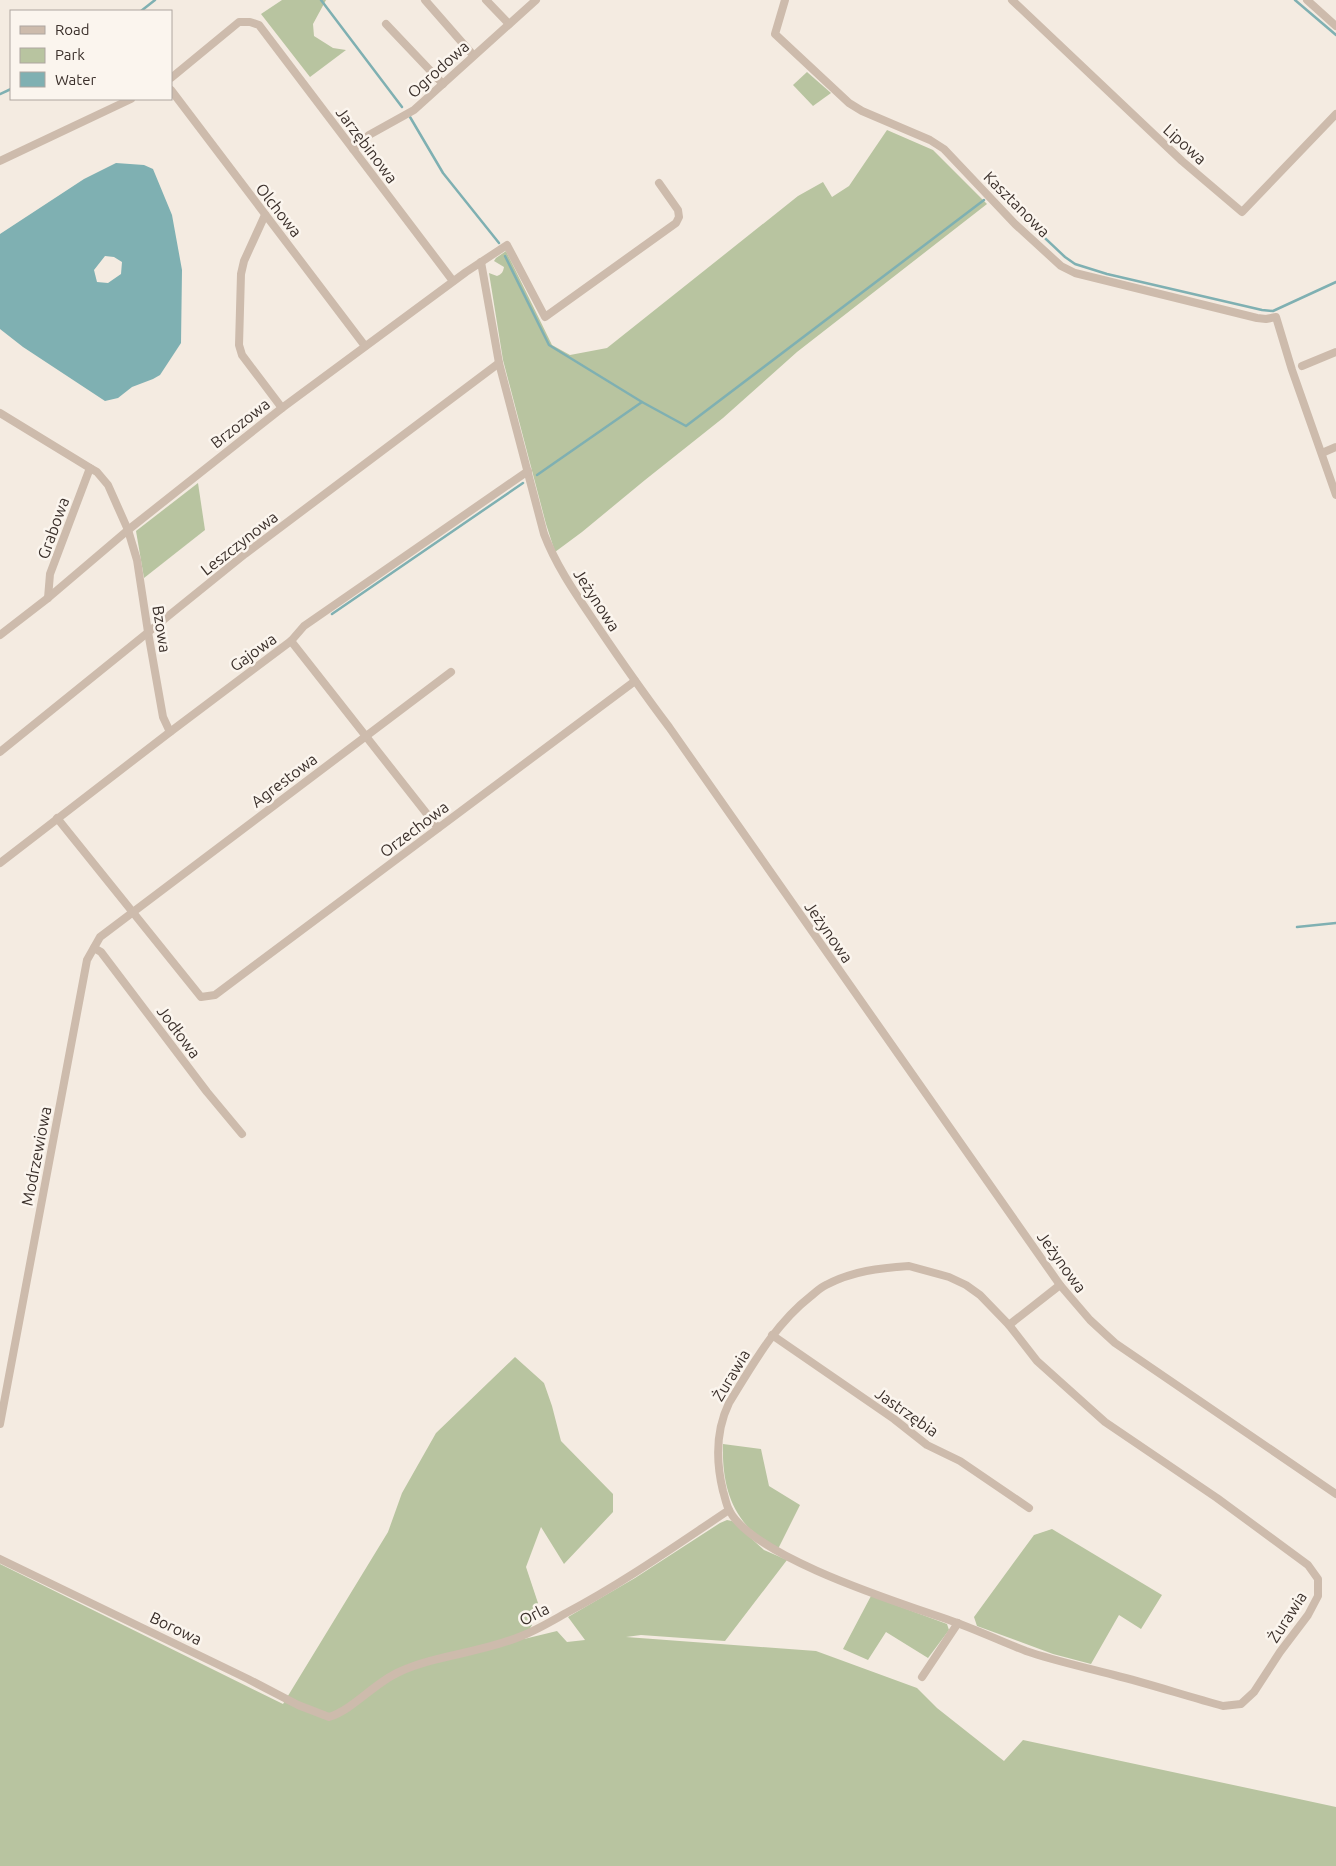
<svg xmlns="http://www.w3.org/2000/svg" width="1336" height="1866" font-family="Ubuntu,sans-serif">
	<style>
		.green { fill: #b8c4a0 }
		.water { fill: #7fb0b2; fill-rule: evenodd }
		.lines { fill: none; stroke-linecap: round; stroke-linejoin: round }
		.stream { stroke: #7fb0b2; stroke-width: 2.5 }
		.minor { stroke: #cdbbac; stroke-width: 8 }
		.labels { text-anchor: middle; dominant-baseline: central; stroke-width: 5; stroke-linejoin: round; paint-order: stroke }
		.street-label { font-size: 16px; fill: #3b302b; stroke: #fbf5ee }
	</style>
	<rect width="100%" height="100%" fill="#f4ebe1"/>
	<g class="green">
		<path d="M282,0H326L313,24L314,36L333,48L346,50L310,77L261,14Z"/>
		<path d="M807,72L831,93L813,106L793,85Z"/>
		<path d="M887,130L933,150L987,204L797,352L723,418L645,480L582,532L555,552L546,524L503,360L489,273L497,276C502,274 503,272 504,267L494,261L496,258L506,251L552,345L570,355L607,348L798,196L823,182L832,197L849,186Z"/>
		<path d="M198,483L205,530L144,578L136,531Z"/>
		<path d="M515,1357L544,1383L552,1406L561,1441L613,1494V1512L564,1564L541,1527L526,1567L538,1603L527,1615L532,1625L524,1639L557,1631L567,1642L585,1640L568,1617L635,1578L720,1523L727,1520L732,1521L764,1550L787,1560L725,1641L641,1635L626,1637L816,1651L917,1688L937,1708L1004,1761L1023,1740L1336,1807V1866H0V1564L283,1704L388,1532L402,1493L436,1433Z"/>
		<path d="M723,1444L761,1449L769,1486L800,1505L778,1549C769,1543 758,1536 749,1528C727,1505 722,1474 723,1444Z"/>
		<path d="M1052,1529L1162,1595L1141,1629L1119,1615L1091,1664L1053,1654L977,1626L974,1617L1034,1535Z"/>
		<path d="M871,1596L947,1624L949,1630L928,1658L886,1632L868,1660L843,1649Z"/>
	</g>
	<path class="water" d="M116,163L144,165L153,169L172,215L182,270L181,343L160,375L153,379L132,387L118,398L105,401L23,347L0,329V234L84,179ZM105,256L114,257L122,262L121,274L108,283L97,282L94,270Z"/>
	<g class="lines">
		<g class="stream">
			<path d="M321,0L402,107"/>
			<path d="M1295,0L1336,35"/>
			<path d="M141,11L155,0"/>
			<path d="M0,94L11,89"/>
			<path d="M410,117L443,173L499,243"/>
			<path d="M996,192L1065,257L1075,264L1107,274L1262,310L1273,311L1336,282"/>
			<path d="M505,256L549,345L642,402L686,426L984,200"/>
			<path d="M537,475L642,402"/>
			<path d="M332,614L523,483"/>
			<path d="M1297,927L1336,923"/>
		</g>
		<g class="minor">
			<path d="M425,0L473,55"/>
			<path d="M486,0L509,24"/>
			<path d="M785,0L775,34L849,103L862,111L930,140L944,149L1015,224L1061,266L1075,273L1257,318L1266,319L1276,317L1292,370L1336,495"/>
			<path d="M1012,0L1182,161L1242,212L1336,114"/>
			<path d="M1307,0L1336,26"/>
			<path d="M386,24L443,84"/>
			<path d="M171,78L239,22H250L259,25L453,281"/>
			<path d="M171,90L365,346"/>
			<path d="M353,149L369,135L414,110L536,0"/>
			<path d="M0,161L131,99"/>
			<path d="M265,215L244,261L241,274L239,345L242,355L282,408"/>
			<path d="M481,262L499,363L544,534C557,568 578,597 598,627C621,661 644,694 669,727L1060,1285L1090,1320L1115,1343L1336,1494"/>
			<path d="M1302,366L1336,352"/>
			<path d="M0,413L90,468L97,472L108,485L128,530L137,560L148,632L163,717L170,732"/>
			<path d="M1322,453L1336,447"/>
			<path d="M48,598L50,574L90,468"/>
			<path d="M0,635L48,598L128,530L282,408L466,272L507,245L545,317L676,223L679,217L678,210L659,183"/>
			<path d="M291,641L438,828"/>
			<path d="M0,752L245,554L499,363"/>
			<path d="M57,818L201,997L215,995L635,681"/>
			<path d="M0,863L170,732L291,641L304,626L528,471"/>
			<path d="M94,948L101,952L207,1092L242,1134"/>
			<path d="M909,1266L949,1277L966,1285L980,1295L1009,1325L1037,1361L1105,1422L1217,1498L1308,1565L1318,1579V1596L1308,1615L1280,1652L1254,1692L1241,1704L1223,1706C1186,1696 1150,1684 1114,1675C1084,1667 1055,1661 1026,1651C1000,1641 975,1629 949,1620C897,1602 753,1557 729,1510C726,1504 725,1497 723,1491C716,1462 716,1430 729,1403C753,1364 775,1324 811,1296C816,1292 821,1287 826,1285C852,1271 880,1268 909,1266Z"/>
			<path d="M1009,1325L1060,1285"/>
			<path d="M772,1335L894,1419L927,1445L960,1461L1029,1508"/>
			<path d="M0,1424L87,960L100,937L451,672"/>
			<path d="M0,1559L248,1679L298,1705L329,1717C354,1709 374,1683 399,1672C436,1655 480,1653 519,1637C535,1631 550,1622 566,1613C623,1583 675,1546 729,1510"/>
			<path d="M922,1677L958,1623"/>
		</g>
	</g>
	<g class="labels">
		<g class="street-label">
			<text transform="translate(438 69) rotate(-42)">Ogrodowa</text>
			<text transform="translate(1185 144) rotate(42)">Lipowa</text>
			<text transform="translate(367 145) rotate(53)">Jarzębinowa</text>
			<text transform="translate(1017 204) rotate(45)">Kasztanowa</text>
			<text transform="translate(279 210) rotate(52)">Olchowa</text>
			<text transform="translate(240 423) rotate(-38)">Brzozowa</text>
			<text transform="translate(53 528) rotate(-70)">Grabowa</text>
			<text transform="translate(239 543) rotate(-38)">Leszczynowa</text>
			<text transform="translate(597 600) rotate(57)">Jeżynowa</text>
			<text transform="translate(162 629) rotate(81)">Bzowa</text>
			<text transform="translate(253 652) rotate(-36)">Gajowa</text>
			<text transform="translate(284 780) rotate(-37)">Agrestowa</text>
			<text transform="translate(414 829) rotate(-37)">Orzechowa</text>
			<text transform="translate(829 932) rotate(55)">Jeżynowa</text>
			<text transform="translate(179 1032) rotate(53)">Jodłowa</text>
			<text transform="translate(36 1156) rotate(-79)">Modrzewiowa</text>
			<text transform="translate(1062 1262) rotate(54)">Jeżynowa</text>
			<text transform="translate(731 1375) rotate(-59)">Żurawia</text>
			<text transform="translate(907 1412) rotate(35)">Jastrzębia</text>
			<text transform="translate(534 1614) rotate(-27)">Orla</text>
			<text transform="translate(1287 1617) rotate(-57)">Żurawia</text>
			<text transform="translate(176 1628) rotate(26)">Borowa</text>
		</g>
	</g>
	<rect x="10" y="10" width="162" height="90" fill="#fbf5ee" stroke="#aea6a0"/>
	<rect x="20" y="26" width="25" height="8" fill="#cdbbac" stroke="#aea6a0"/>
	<text x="55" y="35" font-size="15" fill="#3b302b">Road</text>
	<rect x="20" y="48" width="25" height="15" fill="#b8c4a0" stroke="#aea6a0"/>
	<text x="55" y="60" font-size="15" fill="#3b302b">Park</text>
	<rect x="20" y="72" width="25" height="15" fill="#7fb0b2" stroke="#aea6a0"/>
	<text x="55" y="85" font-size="15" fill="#3b302b">Water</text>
</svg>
